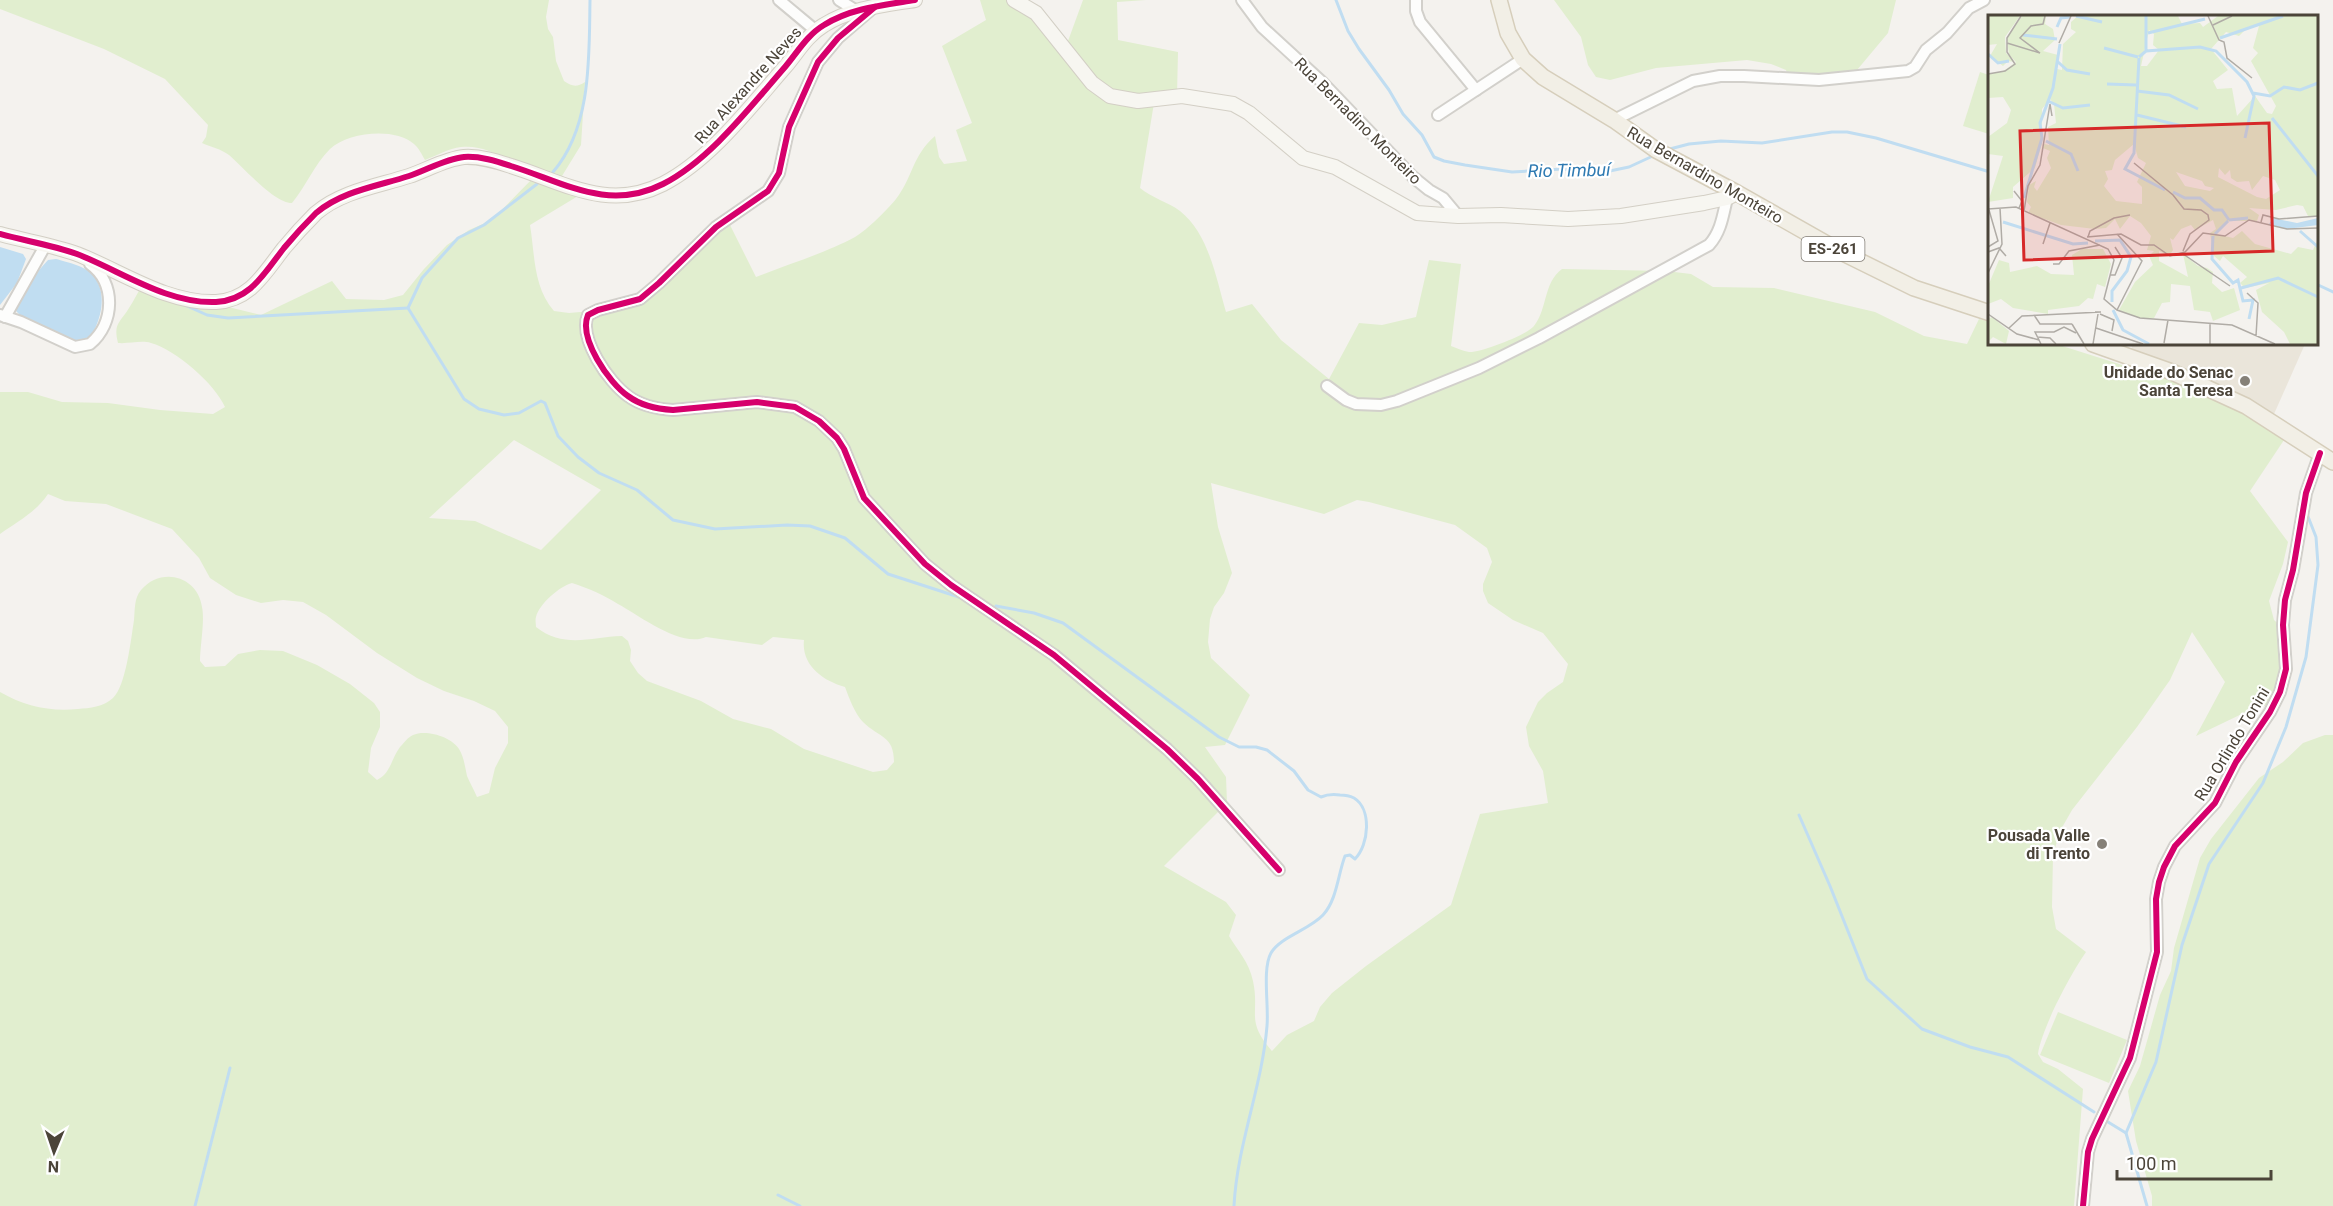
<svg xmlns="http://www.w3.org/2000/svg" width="2333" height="1206" font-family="Roboto,sans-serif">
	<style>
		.education { fill: #eae5da }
		.green { fill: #e1eecf; fill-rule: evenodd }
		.water { fill: #c0ddf1 }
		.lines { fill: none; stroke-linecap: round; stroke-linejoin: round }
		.stream { stroke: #c0ddf1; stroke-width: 3 }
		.street-casing { stroke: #d2d0cb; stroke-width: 14 }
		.secondary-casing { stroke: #d3cfc5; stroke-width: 16 }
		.primary-casing { stroke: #d6cebb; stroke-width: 18 }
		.street { stroke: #fdfdfc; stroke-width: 10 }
		.secondary { stroke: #f7f6f1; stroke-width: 14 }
		.primary { stroke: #f2efe6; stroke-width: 15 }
		.cycleway-casing { stroke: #fff; stroke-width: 10 }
		.cycleway { stroke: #d6006c; stroke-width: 6 }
		.poi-dot { fill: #868178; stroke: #fff; stroke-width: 2 }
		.labels { text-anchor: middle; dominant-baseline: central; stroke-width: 4.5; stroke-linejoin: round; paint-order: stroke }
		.shield { fill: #fff; stroke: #817c74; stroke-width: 1.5 }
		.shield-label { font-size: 15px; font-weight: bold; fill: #4b4439 }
		.street-label { font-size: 16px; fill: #4b4439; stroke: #fff }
		.poi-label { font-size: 16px; font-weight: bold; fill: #4b4439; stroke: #fff; text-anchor: end }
		.water-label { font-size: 18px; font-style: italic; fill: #2e7ab2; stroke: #fff }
		.inset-river { fill: none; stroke: #c0ddf1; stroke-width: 3 }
		.inset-road { fill: none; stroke: #b0aca6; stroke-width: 1.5 }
		.view { fill: #d62828; fill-opacity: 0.15; stroke: #d62828; stroke-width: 3 }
		.inset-edge { fill: none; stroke: #4b4439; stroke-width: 3 }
	</style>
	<rect width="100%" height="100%" fill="#f4f2ee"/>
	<path class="education" d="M2133,344H2305L2274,414L2131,349Z"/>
	<g class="green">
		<path d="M0,0H549L546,17L548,29L553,37L556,61L564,81C572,86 576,88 585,82L581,145L562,176L588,190L530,225C535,255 533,287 554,311L569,313L603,310L634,298L728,221L756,277C786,265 828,252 855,237C867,230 887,210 896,199C913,177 912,156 935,136L939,157L944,164L967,161L956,130L972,123L942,46L986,20L980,0H1025L1044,12L1068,41L1083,0H1146L1117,2L1118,40L1178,52L1177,95L1154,103L1140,188C1152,198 1168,202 1180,211C1209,234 1216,278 1226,312L1252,304L1281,340L1329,379L1359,323L1382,325L1416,317L1429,260L1461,264L1451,346C1457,348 1463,351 1469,352C1480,353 1527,335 1534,326C1548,308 1543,283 1562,269L1666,271L1691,274L1713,287L1774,288L1875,312L1924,336L1967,344L1979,319L1989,322L1990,344H2056L2201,390L2234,406L2286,437L2250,491L2288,542L2283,564L2269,601L2274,620L2284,629L2287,669L2277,692L2267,705L2248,711L2196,736L2225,682L2192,632L2170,680L2137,727L2072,810L2060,831L2053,855L2052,907L2056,929L2086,952C2071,973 2041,1030 2038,1054L2043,1062L2058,1069L2083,1089L2074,1206H0V692C24,706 50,712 78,709C90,708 103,707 113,698C126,686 131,639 134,620C135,610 134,598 141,590C161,566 198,576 202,607C205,621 200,646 200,661L205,667L225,666L238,654L260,650L283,651L317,665L350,684L374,703L380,712V727L371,748L368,772L377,780C391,773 391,759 400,747C404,743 408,737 413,735C426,729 452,737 459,749C464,757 465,767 467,776C470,783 474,790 477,797L489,793L495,768L508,743V727L495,711L474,701L444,691L417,678L377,653L326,615L303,602L283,600L261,603L236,595L210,578L199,558L172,529L106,504L65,501L48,494C36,512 17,522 0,534V392H28L62,402L108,403L160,410L213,414L225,407C215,384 176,350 151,343C141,340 129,344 118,343C113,323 120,323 129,308C134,301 137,293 142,286L261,315L332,281L346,299L384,300L403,295L424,269L447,245L469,230L492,220L534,177C511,163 489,144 461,147C449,148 436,156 425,160C422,155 419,148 414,144C395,127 348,132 330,149C314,165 306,186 292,203C274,203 243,167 229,155C221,149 211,147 202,143L206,137L208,125L165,79L104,49L0,9ZM514,440L601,490L541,550L475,521L429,518ZM1211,483L1324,514L1357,500L1369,502L1455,525L1487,548L1492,562L1483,584V591L1488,603L1513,620L1543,633L1568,664L1563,682L1547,693L1538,702L1526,727L1529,746L1543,771L1548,803L1480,814L1451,905L1366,966L1332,993L1320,1007L1314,1021L1287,1035L1272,1051C1245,1020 1260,1014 1253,981C1249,962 1238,951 1229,936L1236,915L1226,902L1164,866L1227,803L1226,777L1205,747L1225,745L1250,695L1211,658L1208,642L1210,619L1214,607L1224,593L1232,573L1218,527ZM572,583C588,588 604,595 618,604C640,616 681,648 706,637L762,645L773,637L804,640C801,665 823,681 845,687C849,698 855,714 863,722C879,738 894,735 894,762L887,770L873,772L804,749L771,729L733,719L701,701L647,681L638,673L630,661L631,650L628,641L622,636C591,637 564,649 536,627C536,624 535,620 536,617C539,604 560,586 572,583Z"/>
		<path d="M1554,0H1896L1888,33L1857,70L1826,79L1789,80L1786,70L1771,64L1747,60L1656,68L1610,80L1596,77L1588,65L1581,37Z"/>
		<path d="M1980,72L1989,75V134L1963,126Z"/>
		<path d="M2325,735H2333V1206H2152V1196L2136,1141L2128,1091L2140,1066L2160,995L2171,971L2174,948L2200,858L2211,839L2259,778L2283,762L2303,743Z"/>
		<path d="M2058,1012L2127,1040L2109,1083L2040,1055Z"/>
	</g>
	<g class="water">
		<path d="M0,247L23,254L26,259L17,283L0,305Z"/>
		<path d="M56,259C67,262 88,267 94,276C108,295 101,320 90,338L73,342L21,316L16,311C22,291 34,275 48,260Z"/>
	</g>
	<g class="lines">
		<g class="stream">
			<path d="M1336,0L1348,31L1359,49L1389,90L1403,114L1422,135L1434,157L1444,161L1465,165L1512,172L1563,169L1600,173L1629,167L1655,155"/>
			<path d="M1666,150L1689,144L1721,141L1762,143L1832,132H1847L1876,138L1990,172"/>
			<path d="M553,172C592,127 589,56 590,0"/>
			<path d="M2316,284L2333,292"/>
			<path d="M187,306L207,315L228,318L408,308"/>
			<path d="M408,308L464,399L479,409L504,415L519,413L541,401L545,403L558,436L578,457L599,473L637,490L673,520L715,529L787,525L810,526L845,538L888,574L965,599"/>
			<path d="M408,308L422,278L458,238L484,225L537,184"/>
			<path d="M996,606L1034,613L1063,623L1219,737L1239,747H1256L1267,750L1294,771L1308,790L1321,797C1328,794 1333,794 1340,795C1344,795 1350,796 1354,798C1372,809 1369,845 1355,859L1350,855L1345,856C1338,874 1337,900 1323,915C1309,930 1280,937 1271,953C1262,969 1269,1006 1267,1026C1262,1087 1237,1145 1234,1206"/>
			<path d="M1799,815L1830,886L1867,979L1922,1029L1970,1047L2008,1057L2094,1112"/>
			<path d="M2108,1122L2126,1133"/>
			<path d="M778,1195L800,1206"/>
			<path d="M195,1206L230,1068"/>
			<path d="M2147,1206L2126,1133L2156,1062L2182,945L2209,864L2263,783L2286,727L2306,657L2318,565L2316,537L2307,514"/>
		</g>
		<defs>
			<g id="street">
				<path d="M779,0L815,30"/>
				<path d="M839,0L855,10"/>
				<path d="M1242,0L1262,27L1323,83L1413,177L1429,190L1443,198L1458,216"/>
				<path d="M1416,0V11L1420,22L1476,90"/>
				<path d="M874,7L838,38L818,62L789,127L779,173L768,191L716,227L659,283L640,299L598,310L588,315C578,338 609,383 628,396C640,405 657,409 673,410L757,402L795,407L819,421L837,438L844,449L864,498L925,564L951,585L1054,655L1167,749L1198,779L1279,870"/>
				<path d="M1438,115L1523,59"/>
				<path d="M1614,120L1693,81L1720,76H1744L1819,80L1908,71L1915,67L1926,50L1947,33L1969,8L1984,0"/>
				<path d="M0,315L21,322L75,347L90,344C115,323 116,283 90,264"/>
				<path d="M5,317L45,246"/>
				<path d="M1327,386L1346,400L1356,404L1381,405L1397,401L1479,368L1539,338L1709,245C1721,232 1723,215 1727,198"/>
				<path d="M2083,1206L2088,1152L2092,1139L2130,1058L2157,952L2156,899L2159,882L2164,867L2175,846L2215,803L2236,762L2270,712L2280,692L2286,669L2283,625L2285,600L2293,570L2306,493L2320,453"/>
			</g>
			<g id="secondary">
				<path d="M1014,0L1036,13L1092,83L1110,96L1138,101L1182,96L1233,104L1249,113L1303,158L1335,167L1417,213L1458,216L1501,215L1568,219L1621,216L1704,203L1727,198L1737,193"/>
				<path d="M0,234C25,241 52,245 77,254C121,271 167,304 216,302C251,300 265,272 284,248C294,236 305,224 316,213C342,191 378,186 409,176C427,170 445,159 464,157C480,156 496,161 511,166C563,182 608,212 663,184C710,160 750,107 785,67C797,53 807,35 824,25C851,8 884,5 915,0"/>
			</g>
			<g id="primary">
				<path d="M1499,0L1508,33L1523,59L1543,77L1614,120L1656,150L1737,193L1841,252L1914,288L1990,313"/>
				<path d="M2093,344L2172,372L2246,406L2333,462"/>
			</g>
		</defs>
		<use href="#street" class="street-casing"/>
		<use href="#secondary" class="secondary-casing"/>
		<use href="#primary" class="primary-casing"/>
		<use href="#street" class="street"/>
		<use href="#secondary" class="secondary"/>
		<use href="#primary" class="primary"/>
		<defs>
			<g id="cycleway">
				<path d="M875,7L838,38L818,62L789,127L779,173L768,191L716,227L659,283L640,299L598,310L588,315C578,338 609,383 628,396C640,405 657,409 673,410L757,402L795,407L819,421L837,438L844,449L864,498L925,564L951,585L1054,655L1167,749L1198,779L1279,870"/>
				<path d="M0,234C25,241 52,245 77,254C121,271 167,304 216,302C251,300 265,272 284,248C294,236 305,224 316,213C342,191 378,186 409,176C427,170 445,159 464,157C480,156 496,161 511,166C563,182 608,212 663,184C710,160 750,107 785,67C797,53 807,35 824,25C851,8 884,5 915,0"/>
				<path d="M2083,1206L2088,1152L2092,1139L2130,1058L2157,952L2156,899L2159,882L2164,867L2175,846L2215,803L2236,762L2270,712L2280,692L2286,669L2283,625L2285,600L2293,570L2306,493L2320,453"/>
			</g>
		</defs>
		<use href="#cycleway" class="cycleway-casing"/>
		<use href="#cycleway" class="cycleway"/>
	</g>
	<g class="poi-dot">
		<circle cx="2245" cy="381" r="6"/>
		<circle cx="2102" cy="844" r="6"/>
	</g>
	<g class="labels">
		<rect class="shield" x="1801.5" y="237" width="63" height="24" rx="4.5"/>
		<g class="shield-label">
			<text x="1833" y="249">ES-261</text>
		</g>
		<g class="street-label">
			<text transform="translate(748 85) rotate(-48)">Rua Alexandre Neves</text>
			<text transform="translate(1358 121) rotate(45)">Rua Bernadino Monteiro</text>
			<text transform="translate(1705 175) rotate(30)">Rua Bernardino Monteiro</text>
			<text transform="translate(2232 744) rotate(-59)">Rua Orlindo Tonini</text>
		</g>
		<g class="poi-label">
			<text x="2233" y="372">Unidade do Senac<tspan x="2233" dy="18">Santa Teresa</tspan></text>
			<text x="2090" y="835">Pousada Valle<tspan x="2090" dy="18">di Trento</tspan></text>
		</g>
		<g class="water-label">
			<text transform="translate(1569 170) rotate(-1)">Rio Timbuí</text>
		</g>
	</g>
	<g transform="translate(1988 15)">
		<rect width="330" height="330" fill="#f4f2ee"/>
		<path d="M0,1H32L17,22L18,38L27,47L20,46L15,51L2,41L9,29L0,30ZM34,1H58L57,9L65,14L67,25L55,36L70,40L69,54L74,55L75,29L88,17L83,14V7L90,1H190L194,9L212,8L215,12L230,1H330V201H320L315,191L309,190L288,195L261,193L271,200L269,206H241L228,219L245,223L254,216L267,229L303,239L310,232L325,235L330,224V329H302L296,317L274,297L268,275L281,268L257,273L252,268L259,262L235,241L232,246L226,241L222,218L228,214L225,205L207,215L203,210L193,214L185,225L182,223L185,235L181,241L171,236V246L200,262L195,239L210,251L219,253L225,257L224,268L234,277L246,273L252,295L225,306L222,297L206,295L202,271L183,269L182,287L174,288L166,303H151L131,295L147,267L165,250L161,241L166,236L159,235L163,221L153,208L142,201L132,214L127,204L118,213L107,214L73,210L40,198L43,192L39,187L41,170L48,166L46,172L49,176L63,153L59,143L62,136L55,133L56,129L61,130L60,112L68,108L66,89L62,84L54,94V128L47,153L25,172V183L0,187L15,141L0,139V122L19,108L23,95L15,82L0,83V59L14,57L28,47L21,40L19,22ZM271,11L265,33L270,38L263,46L288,91L284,99L279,98L267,81L249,101L244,73L229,74L225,66L240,55L223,34L238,17L251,21L260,12ZM161,15L166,19L165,30L171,35L159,51H153ZM146,129L150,143L158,148L149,167L154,172V189L128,186L116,171L120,164L117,156L124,155L127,145ZM231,153L237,160L242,155L243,163L249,167L261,166L264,175L275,161L287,165L292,175L278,184L269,182L230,162ZM188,157L214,166L217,171L226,173L222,176L197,171ZM94,234H115L123,249L117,272L109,269L105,284L100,283L91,291L60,295V299L25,293L13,284L0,289V271L11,245L21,248L22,257L49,251L63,259L86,260L84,240ZM4,302L21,316L18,329L5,322L0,327V304Z" fill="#e1eecf" fill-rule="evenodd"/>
		<path d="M285,203L309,208L330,203V210L299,214L281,209Z" fill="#c0ddf1"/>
		<path class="inset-river" d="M88,1L114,7M158,1V35M69,12L73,3L82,2M160,18L217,4M35,20L69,24M232,23L295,1M116,33L150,42M0,39L10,48L21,46M151,42L158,36L212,32L228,36L259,67L266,81L257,123M151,43L146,138L137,154L177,175M70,47L79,55L102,59M119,69L148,70M149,76L181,80L210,94M265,78L282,81L296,72L312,75L330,68M60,86L75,93L102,90M149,100L198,112M284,103L330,161M58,126L83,139L90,156M185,177L197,183H212L226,195H234L241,205M36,183L54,123L52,108L65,73L72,29M241,205L260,203M15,207L85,229L100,228M312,216L330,232M227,219L240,206M225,221L224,244L245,268L250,265L255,286L265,285L261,304M107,226L132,225L143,242L139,256L124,276V287M253,273L290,263L330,282M125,295L135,315L161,329"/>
		<path class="inset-road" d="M220,1L231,25L236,27L239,43L264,63M225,10L244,1M19,28L52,38L32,23L43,11L55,9L57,1M71,28L83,1M0,59L17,56L27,49L19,37V23L33,1M146,148L185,180L196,194L213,195L220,200L221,205L202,219L195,236M26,176L34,186L31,193M0,194L28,192L120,234L126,245L116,284L129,295L152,303L244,310L287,329M36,196L40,171L52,150L62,89L64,101M273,207L275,200L291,204L330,201M99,222L133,219L153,230H166L182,241L197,237L215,218L237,221L261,205L299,214L330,213M100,222L102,216L126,203L142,200M55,229L62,208M0,232L10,226L1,195M0,237L11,233L18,241M195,239L242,271M65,249H71L81,236L112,230M0,258L14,229L12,193M122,260H127L134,243L127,232M259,278L270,288L268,321M129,295L154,246L129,219M0,299L29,319L51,325M112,299L126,305L124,316M46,300L52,309H84M84,309L96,329M21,313L34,301L113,297H107M108,313L155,329M49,322L62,323L68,329M176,328L180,305M53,329L47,317H66L76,312L88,318M105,329L110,299M222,329V308"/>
		<path class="view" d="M281,108L285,236L36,245L32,116Z"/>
		<rect width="330" height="330" class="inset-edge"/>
	</g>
	<g transform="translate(54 1152) rotate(182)" stroke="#ffffff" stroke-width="4.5" paint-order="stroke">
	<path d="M0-4.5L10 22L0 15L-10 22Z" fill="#4b4439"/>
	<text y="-9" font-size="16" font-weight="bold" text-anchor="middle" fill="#4b4439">N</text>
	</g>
	<path d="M2117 1170v9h154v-9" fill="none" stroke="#4b4439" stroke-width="3"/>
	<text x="2126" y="1170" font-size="18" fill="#4b4439" stroke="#ffffff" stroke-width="4.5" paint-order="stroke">100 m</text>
</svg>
